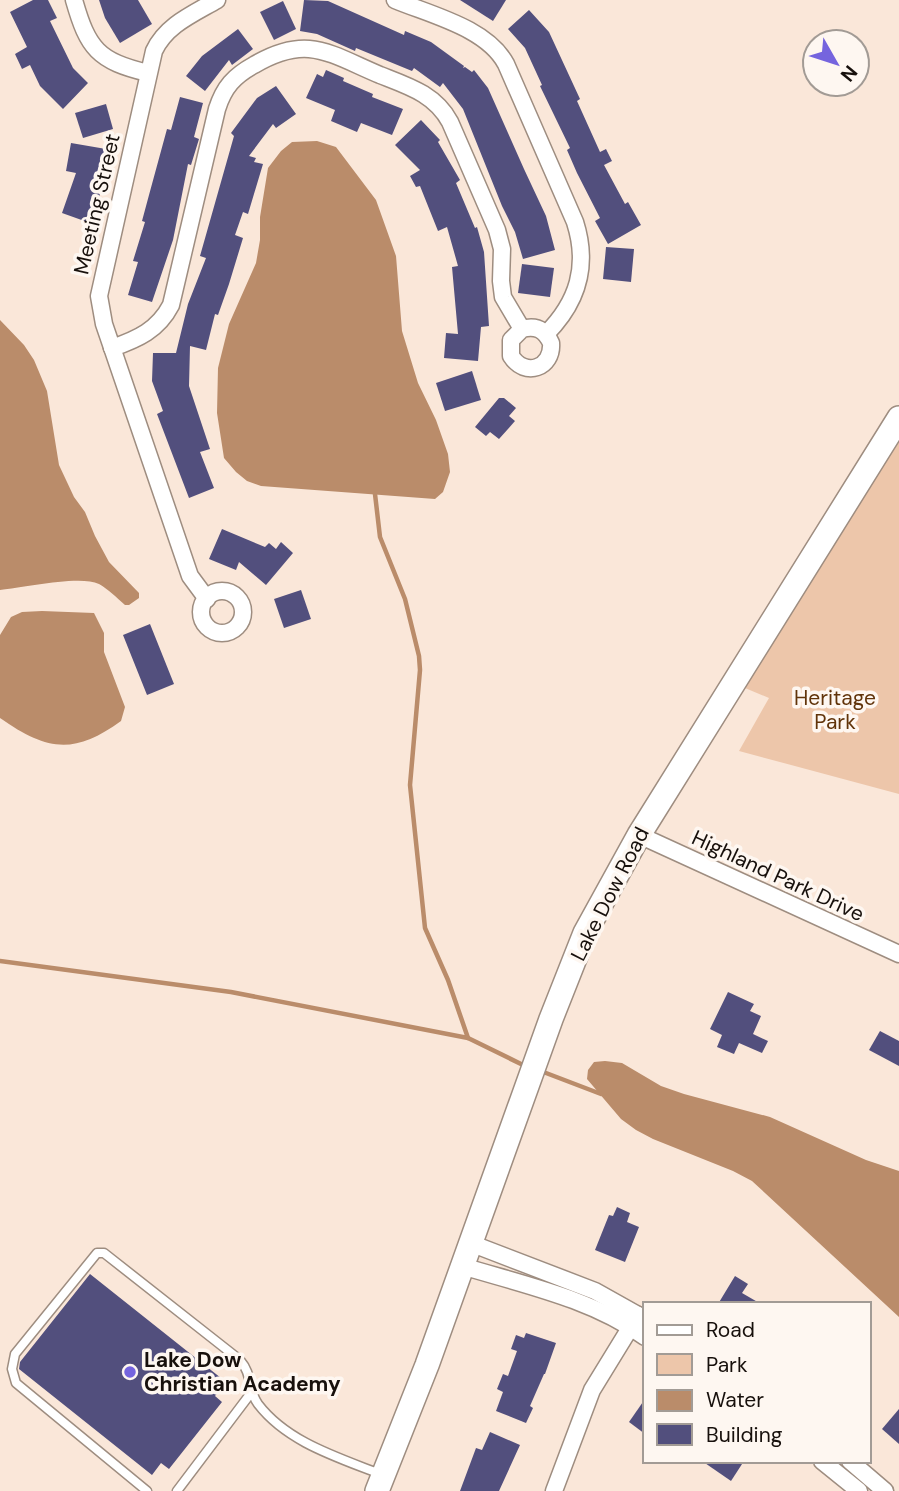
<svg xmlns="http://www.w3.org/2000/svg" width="899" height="1491" font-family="'DM Sans',sans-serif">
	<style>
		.green { fill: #edc6aa }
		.water { fill: #ba8c6a }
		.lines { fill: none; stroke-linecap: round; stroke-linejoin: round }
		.stream { stroke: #ba8c6a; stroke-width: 4.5 }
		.building { fill: #524f7d }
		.lane-casing { stroke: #9e8d80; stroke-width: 11 }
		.street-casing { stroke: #9e8d80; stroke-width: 19 }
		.secondary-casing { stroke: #9e8d80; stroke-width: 26 }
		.lane { stroke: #fff; stroke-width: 8 }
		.street { stroke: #fff; stroke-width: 16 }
		.secondary { stroke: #fff; stroke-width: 23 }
		.poi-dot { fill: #7564de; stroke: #fef7f1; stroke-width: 2.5 }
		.labels { text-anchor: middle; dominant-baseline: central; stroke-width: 7; stroke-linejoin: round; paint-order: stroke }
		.street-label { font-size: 21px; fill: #17100c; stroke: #fef7f1 }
		.park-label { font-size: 21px; fill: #61340a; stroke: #fef7f1 }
		.poi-label { font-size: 21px; font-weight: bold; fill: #17100c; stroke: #fef7f1; text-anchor: start }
	</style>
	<rect width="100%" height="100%" fill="#fae7d9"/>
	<path class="green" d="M899,417V794L739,751L769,698L726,680Z"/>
	<g class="water">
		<path d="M317,141L336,147L376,200L396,256L402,331L418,383L436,420L448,454L450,472L443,492L435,499L261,486L247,481L236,472L224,458L217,413L218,368L229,324L256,263L260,240V217L268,168L281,151L292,142Z"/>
		<path d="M0,320L24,345L34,360L47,391L59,465L74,497L85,512L95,536L109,562L139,593V598L129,605H125C117,598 108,589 99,584C79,575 24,588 0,590Z"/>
		<path d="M42,611L94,613L104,633V652L125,707L121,721C73,756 46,750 0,718V635L11,617L22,612Z"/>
		<path d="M605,1061L622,1063L661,1086L684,1094L770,1117L866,1160L899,1171V1317L752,1181L733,1171L653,1139L636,1130L621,1119L587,1079L588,1070L594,1062Z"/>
	</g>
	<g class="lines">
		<g class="stream">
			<path d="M375,494L380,537L405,599L419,656L420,670L410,785L425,928L448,980L468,1038"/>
			<path d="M0,961L231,992L468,1038L521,1064"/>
			<path d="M546,1073L601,1094"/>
		</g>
	</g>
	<g class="building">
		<path d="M33,0H48L57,18L50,21L73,68L88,83L63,109L40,86L30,65L22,69L15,54L27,47L10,12Z"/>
		<path d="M99,0H138L152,24L120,43L105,18Z"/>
		<path d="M304,0L328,1L404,35L405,31L431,42L464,66L463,68L465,67L472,72L474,70L488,88L524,169L546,216L555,250L523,259L515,232L502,206L463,109L443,83L440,87L414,68L412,71L356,48L355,51L317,34L300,31Z"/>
		<path d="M460,0H506L493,21Z"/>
		<path d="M283,1L296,29L274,40L260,12Z"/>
		<path d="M529,10L549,32L580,99L577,101L600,152L606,149L612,161L604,165L625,204L628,202L641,225L608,244L595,221L600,218L577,173L567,150L570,148L540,86L542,85L525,48L508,29Z"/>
		<path d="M238,29L253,49L232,65L229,60L205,91L186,76L202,56Z"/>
		<path d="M326,70L344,78L343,81L373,94L372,97L403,109L392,135L361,123L357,132L331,121L335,110L306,98L317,74L323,77Z"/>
		<path d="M276,86L296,114L276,128L273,124L249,156L256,158L254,162L263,164L248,214L243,212L235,235L243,238L229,284L218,315L215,314L206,350L190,346L189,386L210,449L200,452L214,488L189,498L157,414L163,411L152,381L153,353H176L188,304L206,258L200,256L234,136L231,133L257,98Z"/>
		<path d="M180,97L203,103L194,137L199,139L191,165L188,164L173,240L152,302L128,295L138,262L133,261L145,222L142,221L149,195L167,129L171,130Z"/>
		<path d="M106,104L113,129L83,138L75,113Z"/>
		<path d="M421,120L440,140L438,142L460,180L456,183L475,228L477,227L484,252L489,326L481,327L478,361L444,358L446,333L458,334L452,267L458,266L447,227L438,231L420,186L416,187L410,176L420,170L395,145Z"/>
		<path d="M71,143L106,149L97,193L100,194L90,223L62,213L76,173L66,171Z"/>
		<path d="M606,247L634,249L631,282L603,279Z"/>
		<path d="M522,264L554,268L550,297L518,293Z"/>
		<path d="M472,371L481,400L445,411L436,383Z"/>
		<path d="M499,398H504L516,408L509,416L515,421L499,439L490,432L486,436L475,427Z"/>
		<path d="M222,529L265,547L269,543L276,549L281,542L293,553L266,585L239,562L236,570L209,559Z"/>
		<path d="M301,590L311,619L284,628L274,599Z"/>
		<path d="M150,624L174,684L147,695L123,635Z"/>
		<path d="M728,992L754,1004L750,1011L761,1016L753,1034L768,1041L762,1053L739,1043L734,1054L717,1047L722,1035L710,1029Z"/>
		<path d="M880,1031L899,1041V1066L869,1050Z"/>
		<path d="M617,1207L630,1213L627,1222L639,1227L625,1262L595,1250L609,1215L613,1216Z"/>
		<path d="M90,1274L226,1382L215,1396L222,1402L169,1469L161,1463L152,1475L19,1369L20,1362Z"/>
		<path d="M735,1276L748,1284L742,1293L761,1304H718Z"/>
		<path d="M526,1333L556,1343L545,1374H544L530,1406L533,1408L526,1423L496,1411L503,1392L497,1389L503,1374L508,1376L517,1351L511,1349L516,1335L524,1338Z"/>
		<path d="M645,1399V1434L629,1422Z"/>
		<path d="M899,1409V1444L882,1429Z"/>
		<path d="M490,1432L520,1445L499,1491H460L476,1448L482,1450Z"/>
		<path d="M702,1461H744L731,1481Z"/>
	</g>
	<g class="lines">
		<defs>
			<g id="lane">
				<path d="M147,1491L16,1383L12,1369L15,1354L97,1253H104L240,1360C253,1375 247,1389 258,1404C287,1442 337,1457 380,1474"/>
				<path d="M177,1491L251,1393"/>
			</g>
			<g id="street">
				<path d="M74,0C88,49 98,61 148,73"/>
				<path d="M395,0C431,15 487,28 506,64L575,222C589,266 578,302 546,334"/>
				<path d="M112,348C138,339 158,330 171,305L217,109C224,87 234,76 254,65C307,34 328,53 380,75C408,86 435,94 450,122L497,230L502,249L501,281L503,297L522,329C536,325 545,330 551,343C553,368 525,378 511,356V340L522,329"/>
				<circle cx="222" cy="612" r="21"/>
				<path d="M207,599L190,576L104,324L99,296L154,51C166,25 193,14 217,0"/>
				<path d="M639,835L899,954"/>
				<path d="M470,1243L595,1291L645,1319"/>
				<path d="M462,1266C525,1285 592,1299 645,1337"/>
				<path d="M822,1461L859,1491"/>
				<path d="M850,1461L885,1491"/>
				<path d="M554,1491L592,1390L638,1315"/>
			</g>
			<path id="secondary" d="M377,1491L427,1365L551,1019L585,933L639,835L899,418"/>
		</defs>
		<use href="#lane" class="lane-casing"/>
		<use href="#street" class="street-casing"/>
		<use href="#secondary" class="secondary-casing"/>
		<use href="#lane" class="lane"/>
		<use href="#street" class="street"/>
		<use href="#secondary" class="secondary"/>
	</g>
	<circle class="poi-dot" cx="130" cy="1372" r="7"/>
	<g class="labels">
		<g class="street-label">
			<text transform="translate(97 204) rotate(-77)">Meeting Street</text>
			<text transform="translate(778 876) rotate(25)">Highland Park Drive</text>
			<text transform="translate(610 894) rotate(-63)">Lake Dow Road</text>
		</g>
		<g class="park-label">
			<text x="835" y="698">Heritage<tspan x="835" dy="24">Park</tspan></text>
		</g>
		<g class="poi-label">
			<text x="144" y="1360">Lake Dow<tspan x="144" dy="24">Christian Academy</tspan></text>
		</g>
	</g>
	<rect x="643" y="1302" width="228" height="161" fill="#fef7f1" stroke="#a29b95" stroke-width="2"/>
	<rect x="657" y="1325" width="35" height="10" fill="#ffffff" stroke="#a29b95" stroke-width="2"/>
	<text x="706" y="1337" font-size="21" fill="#17100c">Road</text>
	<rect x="657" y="1354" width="35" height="21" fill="#edc6aa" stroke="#a29b95" stroke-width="2"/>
	<text x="706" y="1372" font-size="21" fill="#17100c">Park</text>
	<rect x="657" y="1390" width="35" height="21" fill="#ba8c6a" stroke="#a29b95" stroke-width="2"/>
	<text x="706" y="1407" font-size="21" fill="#17100c">Water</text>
	<rect x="657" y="1424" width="35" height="21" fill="#524f7d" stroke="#a29b95" stroke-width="2"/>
	<text x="706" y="1442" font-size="21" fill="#17100c">Building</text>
	<g transform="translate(836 63) rotate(129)"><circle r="33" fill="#fef7f1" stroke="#a29b95" stroke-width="2"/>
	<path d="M0-5L12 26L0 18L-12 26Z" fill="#7564de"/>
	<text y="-10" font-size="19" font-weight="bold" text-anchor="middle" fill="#17100c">N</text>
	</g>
</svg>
